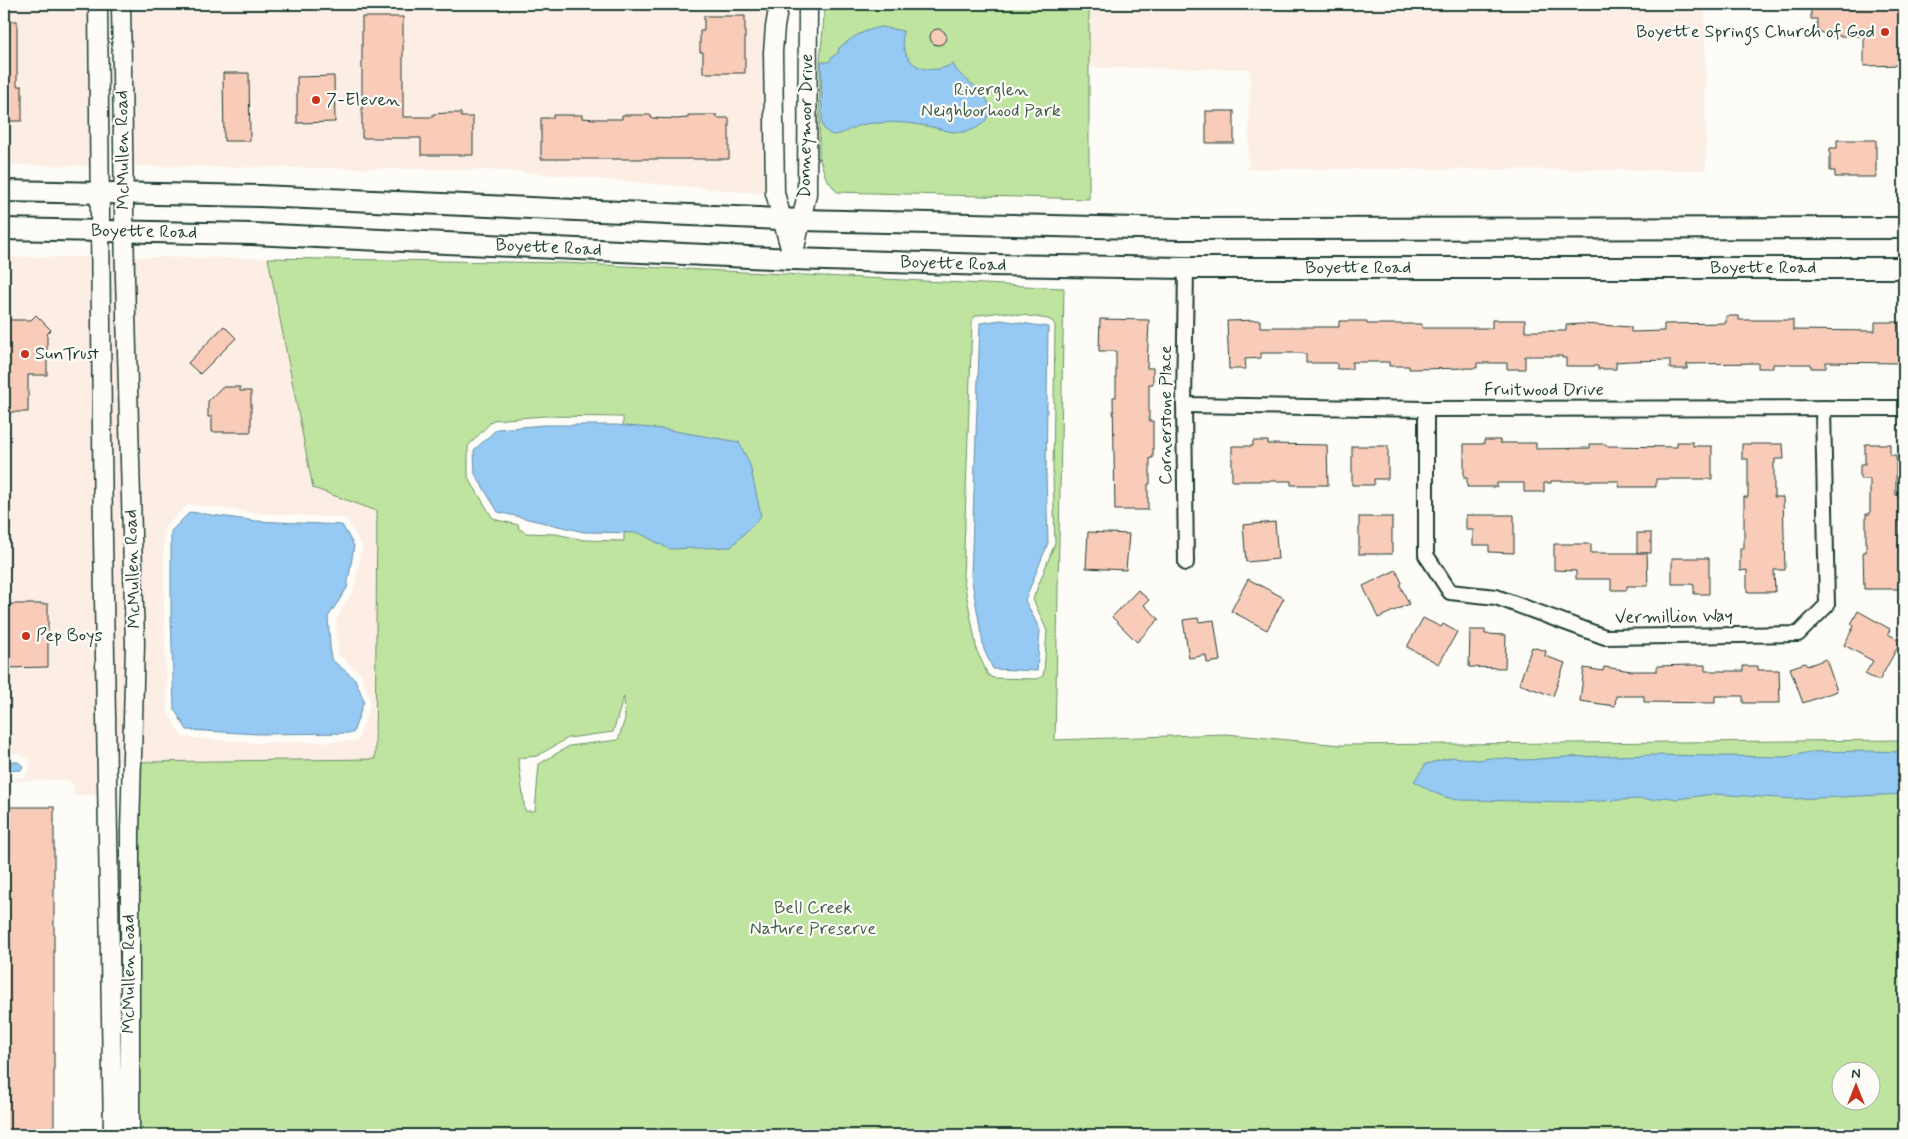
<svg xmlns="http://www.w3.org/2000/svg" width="1908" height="1139" font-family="Mynerve,sans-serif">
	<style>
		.built { fill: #fceee4; fill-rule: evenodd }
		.green { fill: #bee49f; stroke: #6e906a; fill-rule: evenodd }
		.water { fill: #96c9f3; stroke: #6691a7 }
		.building { fill: #f8ccb9; stroke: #1f3d34 }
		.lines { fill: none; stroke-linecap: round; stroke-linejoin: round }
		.minor-casing { stroke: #1f3d34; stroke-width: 18 }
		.tertiary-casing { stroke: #1f3d34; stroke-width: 21 }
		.secondary-casing { stroke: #1f3d34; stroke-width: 24 }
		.minor { stroke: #fdfcf7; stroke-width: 14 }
		.tertiary { stroke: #fdfcf7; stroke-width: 18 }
		.secondary { stroke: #fdfcf7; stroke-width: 20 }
		.poi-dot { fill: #c8321e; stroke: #fdfcf7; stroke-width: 2 }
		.labels { text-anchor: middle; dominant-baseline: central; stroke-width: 4.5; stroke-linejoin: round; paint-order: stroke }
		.poi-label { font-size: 18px; fill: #1f3d34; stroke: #fdfcf7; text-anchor: start }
		.park-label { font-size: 18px; fill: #3f5e49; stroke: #fdfcf7 }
		.street-label { font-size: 18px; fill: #1f3d34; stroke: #fdfcf7 }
	</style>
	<rect width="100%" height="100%" fill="#fdfcf7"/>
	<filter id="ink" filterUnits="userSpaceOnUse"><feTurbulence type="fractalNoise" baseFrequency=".02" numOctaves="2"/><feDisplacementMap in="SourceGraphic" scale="10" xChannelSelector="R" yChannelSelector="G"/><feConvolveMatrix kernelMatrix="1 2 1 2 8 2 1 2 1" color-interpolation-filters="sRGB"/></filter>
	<g filter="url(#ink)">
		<g class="built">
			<path d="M4,4H90L92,166L4,165Z"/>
			<path d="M129,4H770L766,25L765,52L767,194L499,170L132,166Z"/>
			<path d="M1089,4H1705L1706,170L1248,169L1250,69L1089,68Z"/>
			<path d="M4,257H91L94,528L100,795H74L73,784L67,780L4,781L25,777L31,765L29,760L20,754L4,753Z"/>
			<path d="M108,257H116L127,644L123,762H116Z"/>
			<path d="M133,257L268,258L313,488L377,510L375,759L140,762L144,635ZM189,504L256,513L344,518L348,521L362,546L354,589L336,619L338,654L361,674L370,698V704L359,738L356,741L258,743L182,737L167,710L164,616V531L165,527Z"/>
		</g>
		<g class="green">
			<path d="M832,4H1089V199L837,192L826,178L819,157L820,60L825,6Z"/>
			<path d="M268,258L563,263L1064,288L1055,740L1226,734L1341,745L1904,740V1135H139L138,914L140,762L375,759L377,511L313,488ZM1002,312L1048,319L1052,321L1055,325L1053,473L1055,543L1033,599L1047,631L1044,671L1043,676L1037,679L993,678L988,675L977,651L963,576L972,322L974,317L979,315ZM544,416L623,417L624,541L584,540L556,534L526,533L518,528L519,525L497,520L492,517L468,477V446L493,420ZM624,696L625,719L618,740L569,746L539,764L535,811H525L518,758L537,756L568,738L613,732ZM1840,1072H1870V1102H1840Z"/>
		</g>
		<g class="water">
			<path d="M882,27L903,31C899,64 925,78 953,64C960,80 980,85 987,100C996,117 979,131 962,132C953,133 945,130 936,128C918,124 898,121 879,123C871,123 861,124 853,128C841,134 830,141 822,125L821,62H829L832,57L838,53L839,48C853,37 863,30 882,27Z"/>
			<path d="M1001,320L1048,327L1046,474L1048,543L1025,600L1040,630L1037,671L993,669L984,650L971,576L980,323Z"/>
			<path d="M544,425H616L663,429L739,442L750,465L761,516L731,547L669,549L639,533L584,532L498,512L475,474L474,450L497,429Z"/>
			<path d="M190,512L256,521L342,525L354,546L347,588L328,617L331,659L355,679L364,701L353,733L258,734L187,730L174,709L171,616V531Z"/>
			<path d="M1870,751L1904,752V794L1795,799L1713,794L1677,799L1665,797L1653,800L1641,799L1581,802L1459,800C1442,798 1428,790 1414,781L1426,764L1453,757L1478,760L1490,758L1526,760L1563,757L1653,755L1786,757L1810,752Z"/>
			<path d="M4,761L18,762L23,766L21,770L4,771Z"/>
		</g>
		<g class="building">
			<path d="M1811,4H1903L1904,65L1864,66V36H1825L1817,28V19H1811Z"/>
			<path d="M704,16H745V73H703V52H700V31H704Z"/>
			<path d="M362,17H403V117H433V114L447,113H461V117H473V155H421V138H362Z"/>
			<path d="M4,21H17V86H22V121H4Z"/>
			<circle cx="938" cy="37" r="8"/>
			<path d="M223,73H249L250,141H224Z"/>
			<path d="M334,76L335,122L297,123V77Z"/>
			<rect x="1206" y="111" width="28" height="32"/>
			<path d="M553,115H582V118L595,119H622V115H651V118L676,119L688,118V115H717V118H729V159H541V118H553Z"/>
			<path d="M1837,140H1876V177H1835V171H1830V148H1837Z"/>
			<path d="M36,315L51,330L47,334V375H28V412H4V320H31Z"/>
			<path d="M1726,316H1739V320H1793V330L1875,331V322H1900V363L1826,362V368H1811V364H1773V368H1758V363L1687,364V369H1670V360L1630,361L1616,362V369H1598V366H1566V358H1562V356H1525V369H1507V363H1477V368L1409,369V366H1389V362H1352V369H1337V363H1306V354H1302V353H1261V358L1245,359L1246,369H1229L1227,321L1260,320V327H1339V321H1367V324H1422V328H1492V320H1525V331H1566V325L1581,324L1631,327V332L1664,331V324L1726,323Z"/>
			<path d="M1100,319L1149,320L1147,368H1153V384H1149V421H1153V458H1150V484H1148V510H1115L1113,397H1116V351H1099Z"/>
			<path d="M224,326L236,338L200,374L188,363Z"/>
			<path d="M222,387H240V391H251V432H212V417H208V401Z"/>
			<path d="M1484,440H1500V443H1536V449L1590,448V444H1606V446L1677,447V442H1693V446H1712V479H1656V487H1619V481H1551V483H1544V492H1524V483H1497V487H1467V478H1464V444H1484Z"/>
			<path d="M1253,441H1268V444L1327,445L1328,485H1291V481H1232V446H1253Z"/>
			<path d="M1742,444H1783L1784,459H1775V463H1774V497H1783L1785,570H1774L1775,592H1747V570L1740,571V548H1744V497H1748V459H1742Z"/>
			<path d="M1865,444H1890V455H1896V495H1900V552H1904V589H1864L1863,552H1866V514H1870V479H1860V464H1865Z"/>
			<path d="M1352,446H1388V479H1374V485H1352Z"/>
			<path d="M1466,515H1514V553L1489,552V545H1473V530H1466Z"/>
			<rect x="1359" y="517" width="33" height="37"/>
			<path d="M1275,522L1278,559L1246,562L1243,525Z"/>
			<path d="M1088,532L1129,534L1126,570L1086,568Z"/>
			<rect x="1637" y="533" width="14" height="20"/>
			<path d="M1554,544H1591V553H1647L1648,586H1627V590H1611V579H1576V571L1554,570Z"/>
			<path d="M1672,558H1709V594H1694V585L1690,584H1672Z"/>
			<path d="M1396,570L1402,583L1400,585L1409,604L1378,618L1363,586Z"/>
			<path d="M1248,579L1284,598L1267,630L1231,611Z"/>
			<path d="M1138,590L1149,600L1144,605L1159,619L1137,642L1112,617Z"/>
			<path d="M4,604H48V667L4,668Z"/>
			<path d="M1858,611L1890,629L1888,634L1901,641L1879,681L1865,674L1873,661L1844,645L1854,626L1851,624Z"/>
			<path d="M1198,618L1199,622L1214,620L1220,661L1207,663L1206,655L1189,658L1183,620Z"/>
			<path d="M1423,618L1441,627L1443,624L1457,632L1439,664L1407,647Z"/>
			<path d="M1470,630H1485V634L1506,635L1505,668L1469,667Z"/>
			<path d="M1532,647L1546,651L1545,656L1565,663L1553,696L1519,684Z"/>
			<path d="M1826,659L1837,691L1803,703L1790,668L1805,663L1807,666Z"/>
			<path d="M1690,665H1705V671H1743V666H1758V670H1779L1780,703H1743V696H1715V703L1644,702V696H1616L1615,706L1580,701L1584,668L1603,671L1604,667L1632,671H1657V666Z"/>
			<rect x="4" y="807" width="50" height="328"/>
		</g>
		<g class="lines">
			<defs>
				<g id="minor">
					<path d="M1186,268L1184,405L1186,563"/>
					<path d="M1184,405L1426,409L1904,408"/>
					<path d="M1426,409V555L1450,592L1496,597L1605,637L1798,634L1827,605L1823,408"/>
				</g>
				<g id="tertiary">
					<path d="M98,4L103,537L113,1135"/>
					<path d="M121,4L125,277L135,644L130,832V1135"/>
					<path d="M779,4L775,27L773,52L775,193L793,259"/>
					<path d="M793,257L807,194L808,4"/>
				</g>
				<g id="secondary">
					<path d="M4,191L260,196L802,220L1180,229L1904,228"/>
					<path id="s1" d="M4,229L252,234L793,259L989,265L1186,268H1904"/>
				</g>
			</defs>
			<use href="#minor" class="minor-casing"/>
			<use href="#tertiary" class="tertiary-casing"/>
			<use href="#secondary" class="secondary-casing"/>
			<use href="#minor" class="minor"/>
			<use href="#tertiary" class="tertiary"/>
			<use href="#secondary" class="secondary"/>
		</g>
	</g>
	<g class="poi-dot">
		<circle cx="1885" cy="32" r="5"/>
		<circle cx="316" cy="100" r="5"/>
		<circle cx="25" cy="354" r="5"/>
		<circle cx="26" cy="636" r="5"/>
	</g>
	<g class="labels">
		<g class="poi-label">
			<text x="1875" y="32" text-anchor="end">Boyette Springs Church of God</text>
			<text x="326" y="100">7-Eleven</text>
			<text x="35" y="354">SunTrust</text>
			<text x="36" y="636">Pep Boys</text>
		</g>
		<g class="park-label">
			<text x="991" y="90">Riverglen<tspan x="991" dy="21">Neighborhood Park</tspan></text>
			<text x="813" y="908">Bell Creek<tspan x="813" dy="21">Nature Preserve</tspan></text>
		</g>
		<g class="street-label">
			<text transform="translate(806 126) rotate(-89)">Donneymoor Drive</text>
			<text transform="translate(123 150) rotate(-91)">McMullen Road</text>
			<text stroke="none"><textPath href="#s1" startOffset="140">Boyette Road</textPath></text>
			<text stroke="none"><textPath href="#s1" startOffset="545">Boyette Road</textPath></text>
			<text stroke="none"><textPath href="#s1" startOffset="950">Boyette Road</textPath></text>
			<text stroke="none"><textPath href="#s1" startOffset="1355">Boyette Road</textPath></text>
			<text stroke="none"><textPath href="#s1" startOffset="1760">Boyette Road</textPath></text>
			<text x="1544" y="390">Fruitwood Drive</text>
			<text transform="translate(1166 415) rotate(-90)">Cornerstone Place</text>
			<text transform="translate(133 569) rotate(-92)">McMullen Road</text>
			<text transform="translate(1674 617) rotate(-1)">Vermillion Way</text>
			<text transform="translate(129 974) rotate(-90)">McMullen Road</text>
		</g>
	</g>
	<rect width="1908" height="1139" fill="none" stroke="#fdfcf7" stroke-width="20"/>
	<rect x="10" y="10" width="1888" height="1119" fill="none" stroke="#1f3d34" stroke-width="2" filter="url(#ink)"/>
	<g transform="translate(1856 1086)"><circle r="24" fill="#fdfcf7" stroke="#a4b0a9"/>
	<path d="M0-4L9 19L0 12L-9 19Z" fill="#c8321e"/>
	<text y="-8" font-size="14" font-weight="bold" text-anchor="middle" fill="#1f3d34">N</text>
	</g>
</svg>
